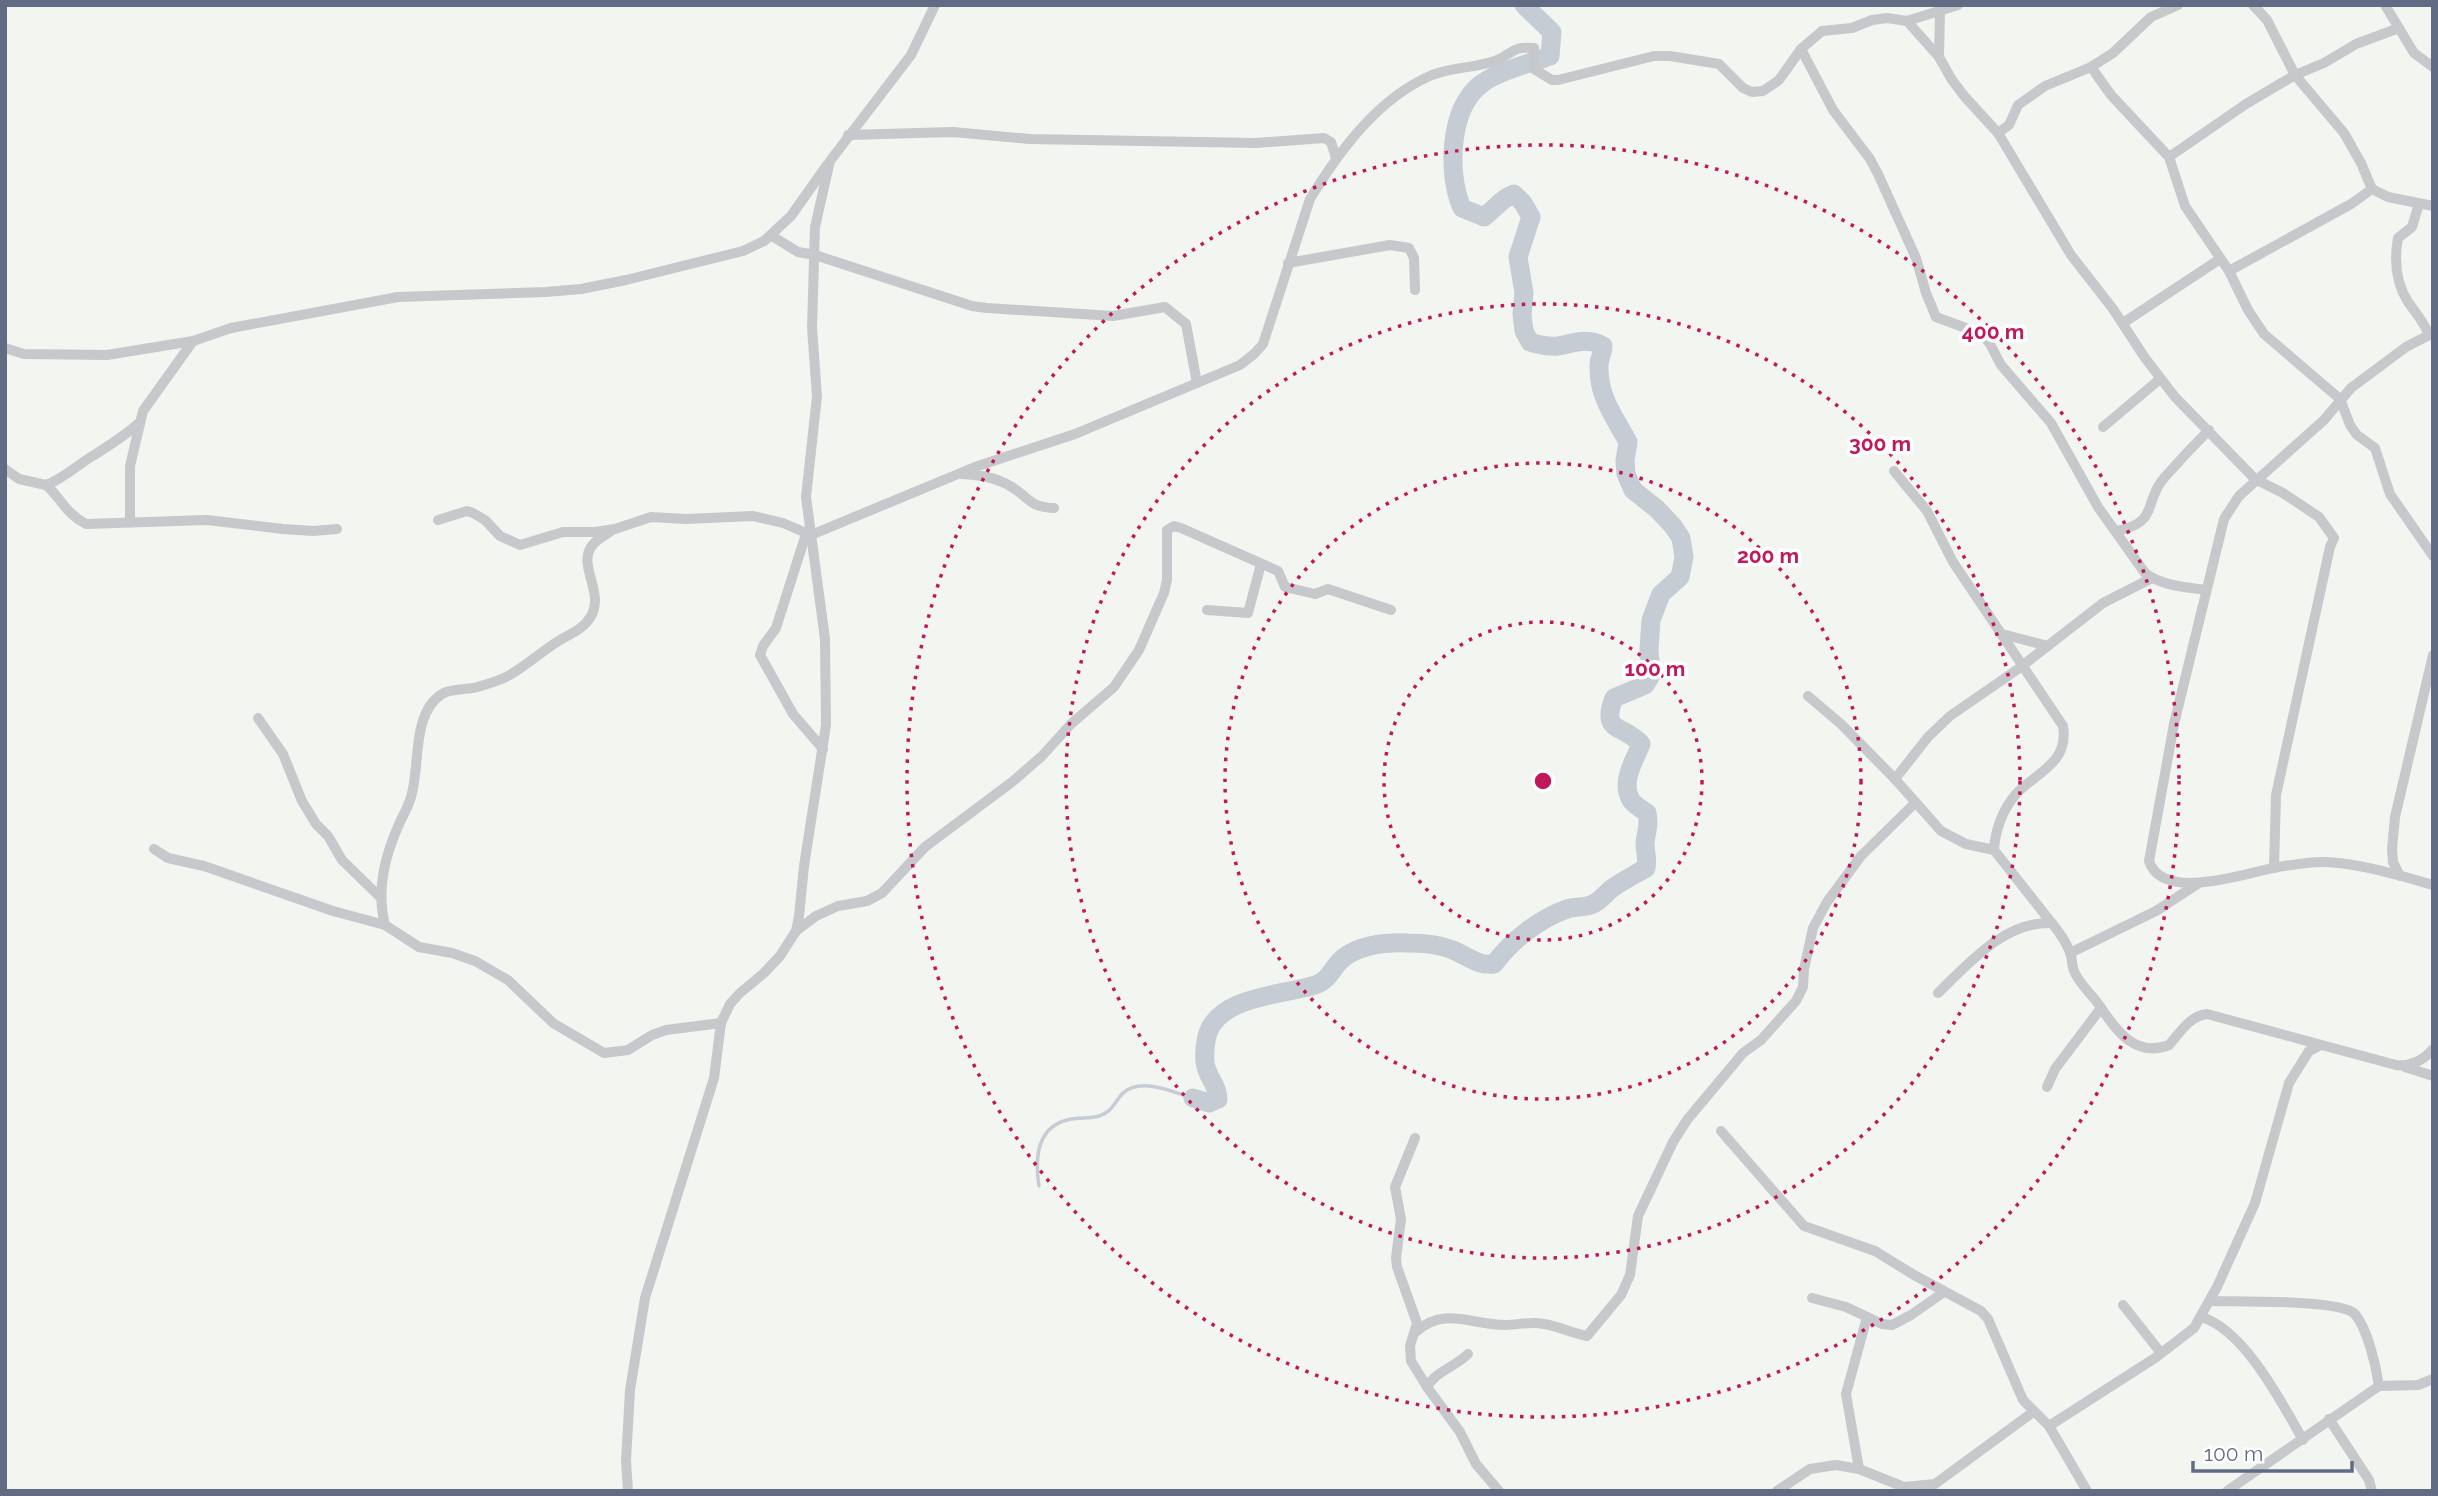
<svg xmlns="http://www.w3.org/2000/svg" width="2438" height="1496" font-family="Raleway,sans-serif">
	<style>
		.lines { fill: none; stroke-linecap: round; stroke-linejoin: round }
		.stream { stroke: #c6ccd4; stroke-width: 3.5 }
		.river { stroke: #c6ccd4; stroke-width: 19 }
		.minor { stroke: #c6c8cc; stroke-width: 10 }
		.ring { fill: none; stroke: #c2185b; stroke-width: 3.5; stroke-dasharray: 3.5 7 }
		.centre { fill: #c2185b; stroke: #fff; stroke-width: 3.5 }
		.ring-label { font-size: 21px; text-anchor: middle; font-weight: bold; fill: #c2185b; stroke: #fff; stroke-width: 7; stroke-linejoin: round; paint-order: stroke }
	</style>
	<rect width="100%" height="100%" fill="#f3f5f0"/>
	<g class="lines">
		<path class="stream" d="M1039,1186C1035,1160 1036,1128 1067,1120C1078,1117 1089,1119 1099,1116C1112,1112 1114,1103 1122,1094C1140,1076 1172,1092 1193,1098"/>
		<path class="river" d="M1193,1098L1209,1103L1218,1099C1217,1084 1211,1082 1207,1070C1203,1061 1205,1042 1208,1033C1220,996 1284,995 1315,985C1327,981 1331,972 1338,963C1354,945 1385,942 1408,943C1422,943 1437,944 1450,949C1467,955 1476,966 1494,964C1512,940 1539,919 1567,909C1575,906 1586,908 1593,904C1602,900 1606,892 1614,887C1624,880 1636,874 1646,868C1648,859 1645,852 1645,843C1646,831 1650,827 1647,813C1642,809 1632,804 1630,798C1621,780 1635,760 1641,744C1624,724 1600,734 1614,698L1645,685L1651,675L1649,649L1651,620L1661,594L1680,577L1684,557L1681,538L1673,526L1657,509L1633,490L1626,474L1625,461L1628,442C1614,416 1599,398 1599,368C1598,359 1603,355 1603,346C1588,337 1574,343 1558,346C1548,347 1539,345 1530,342L1524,331L1522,314L1524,293L1518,257L1531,217L1523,203L1514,194C1502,198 1495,209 1484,217L1462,208C1447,174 1449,110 1480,85C1496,72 1530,63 1550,56L1552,32L1524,5"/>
		<g class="minor">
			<path d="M2253,5L2267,20L2295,75L2344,133L2361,163L2372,189L2388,197L2433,206"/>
			<path d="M2385,5L2414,53L2433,67"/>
			<path d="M1907,21L1939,57L1952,80L1965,97L1998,133L2071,255L2113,309L2145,358L2175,397L2255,479L2283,493L2319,517L2334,538L2330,547L2276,795L2274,868"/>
			<path d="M1801,49L1833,110L1870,159L1878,174L1916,258L1926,293L1936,317L1982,334L1990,344L2001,365L2051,423L2098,507L2145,573C2162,586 2186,587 2206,590"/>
			<path d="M1939,57L1940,11"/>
			<path d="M2091,67L2111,95L2169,157L2185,206L2229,271"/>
			<path d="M1998,133L2009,125L2018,105L2045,86L2091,67L2113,53L2151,17L2178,5"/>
			<path d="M848,135L953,132L1030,139L1256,143L1324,138L1331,142L1336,158"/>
			<path d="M2169,157L2246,104L2295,75L2324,63L2356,44L2399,28"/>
			<path d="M2372,189L2351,204L2229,271L2248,310L2264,334L2340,399L2350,425L2357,435L2375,448L2390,494L2433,556"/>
			<path d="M2419,204L2412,227L2398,238C2394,260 2396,283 2408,302C2416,313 2424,322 2429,335"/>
			<path d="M772,236L798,252L815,255L972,306L987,308L1113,316L1165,307L1186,324L1197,383"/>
			<path d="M1288,263L1390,245L1409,248L1414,258L1415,290"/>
			<path d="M2123,323L2220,259"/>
			<path d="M2433,333L2406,347L2351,388L2324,420L2239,496L2224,519L2174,724L2149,861C2162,902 2244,874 2273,868C2291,865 2309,861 2327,862C2362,864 2399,875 2433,885"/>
			<path d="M5,348L24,354L107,355L193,341L231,328L398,297L546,292L581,289L626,280L743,251L764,241L791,216L827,165"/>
			<path d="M2103,427L2160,379"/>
			<path d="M5,469L19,479L46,485C63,500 63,511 86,524L207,520L283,529L313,531L337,529"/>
			<path d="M1894,471L1927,511L1953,562L2063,726C2069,763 2038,771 2016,794C2003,809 1995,830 1994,850L2058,931C2063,938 2068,946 2071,955C2072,960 2072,966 2074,971C2079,983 2089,992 2097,1002C2114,1027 2133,1059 2169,1045C2180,1033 2189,1016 2207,1014L2396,1065C2410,1067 2424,1060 2433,1049"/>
			<path d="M962,474C979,475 995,477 1010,486C1030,497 1028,507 1054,508"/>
			<path d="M46,485C65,478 77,465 94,455C110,445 125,436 140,422"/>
			<path d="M438,520L467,511L473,513L485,520L500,536L520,545L563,532H595L615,529L651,517L686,519L753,516L783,523L811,535L975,467L1075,434L1240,365L1254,354L1263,344L1310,199C1340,150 1378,98 1432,75C1452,67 1475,68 1495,61C1514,54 1510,46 1534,48V69L1552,80H1558L1654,56H1670L1719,64L1743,88L1752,92L1763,91L1779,80L1801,49L1822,31L1852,28L1872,20L1887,18L1907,21L1958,5"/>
			<path d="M130,521V466L143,411L193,341"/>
			<path d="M2117,531C2160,522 2143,502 2164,478C2179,461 2194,445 2209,430"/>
			<path d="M806,534L776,628L763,646L760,655L793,714L823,749"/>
			<path d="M1207,610L1248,613L1261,564"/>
			<path d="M2002,634L2048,646"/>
			<path d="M1808,696L1841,724L1895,779L1941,831L1966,844L1994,850"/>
			<path d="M258,718L283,754L302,801L316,824L328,836L342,860L381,898"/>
			<path d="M1895,779L1928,737L1950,716L2018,669L2103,603L2152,578"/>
			<path d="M154,849L168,858L204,866L333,911L385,925L419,947L452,953L475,961L508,980L553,1023L604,1053L628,1050L652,1035L666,1030L721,1023"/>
			<path d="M2400,876L2393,862L2392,849L2395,817L2433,655"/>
			<path d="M385,925C376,889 385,855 400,822C405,812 410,803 412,793C420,763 412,713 442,694C451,688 467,690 478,687C487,684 499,681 508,676C526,666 542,651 560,640C570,634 579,631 586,623C610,597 577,569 591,547C595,540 604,536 611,531"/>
			<path d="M796,931L816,916L838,906L867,901L882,893L925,847L1012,782L1042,756L1071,724L1114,687L1139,650L1164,593L1167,580V530L1174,526L1181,528L1278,571L1285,587L1315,594L1328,589L1391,610"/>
			<path d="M2070,953L2156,911L2199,883"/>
			<path d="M1938,993C1970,962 2005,921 2052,923"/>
			<path d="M2405,1067L2433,1076"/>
			<path d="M2047,1087L2055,1069L2101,1008"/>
			<path d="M1721,1131L1804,1226L1875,1251L1914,1275L1981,1311L1988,1319L2023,1400L2049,1426L2087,1491"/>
			<path d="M1415,1138L1395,1187L1401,1219L1396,1258L1397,1267L1417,1323L1410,1346L1411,1361L1427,1387L1460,1432L1476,1464L1499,1491"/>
			<path d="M1812,1298L1846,1307L1882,1324L1892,1325L1911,1315L1944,1292"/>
			<path d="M2209,1301C2234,1302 2341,1299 2355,1314C2368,1330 2376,1366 2379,1386"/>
			<path d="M2123,1305L2161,1353"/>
			<path d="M2201,1317C2244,1329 2282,1403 2303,1440"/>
			<path d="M1416,1332C1443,1306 1472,1325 1505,1325C1519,1325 1530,1321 1544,1324C1558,1326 1572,1333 1587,1336L1621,1295L1630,1275L1638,1216L1673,1142L1687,1120L1743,1053L1761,1040L1796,1001L1803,987L1804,969L1813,928L1827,902L1861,856L1915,803"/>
			<path d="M1427,1387C1436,1371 1455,1367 1468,1354"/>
			<path d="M2329,1419L2369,1480L2372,1491"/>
			<path d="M2049,1426L2155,1358L2194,1328L2217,1287L2255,1203L2289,1083L2309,1051L2321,1045"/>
			<path d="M1859,1469L1846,1394L1867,1317"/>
			<path d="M628,1491L626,1461L630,1390L645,1298L714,1078L721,1023L730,1004L740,993L764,973L780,956L796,931L799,916L804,866L826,725L825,639L806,497L817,396L812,328L815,227L830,161L911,55L935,5"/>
			<path d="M1777,1491L1810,1469L1836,1465L1859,1469L1904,1487L1935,1484L2033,1412"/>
			<path d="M2227,1491L2379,1386L2418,1385L2433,1379"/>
		</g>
	</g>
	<g class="ring">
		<circle cx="1543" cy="781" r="159"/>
		<circle cx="1543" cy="781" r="318"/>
		<circle cx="1543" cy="781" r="477"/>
		<circle cx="1543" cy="781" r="636"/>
	</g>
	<circle cx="1543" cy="781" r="10" class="centre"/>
	<g class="ring-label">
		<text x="1993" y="339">400 m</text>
		<text x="1880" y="451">300 m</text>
		<text x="1768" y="563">200 m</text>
		<text x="1655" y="676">100 m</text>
	</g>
	<rect width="2438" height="1496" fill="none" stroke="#616b84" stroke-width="14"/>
	<path d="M2193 1461v10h159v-10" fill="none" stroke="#616b84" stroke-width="3.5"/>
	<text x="2204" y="1461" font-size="21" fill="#616b84" stroke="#ffffff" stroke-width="5" paint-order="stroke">100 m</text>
</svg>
